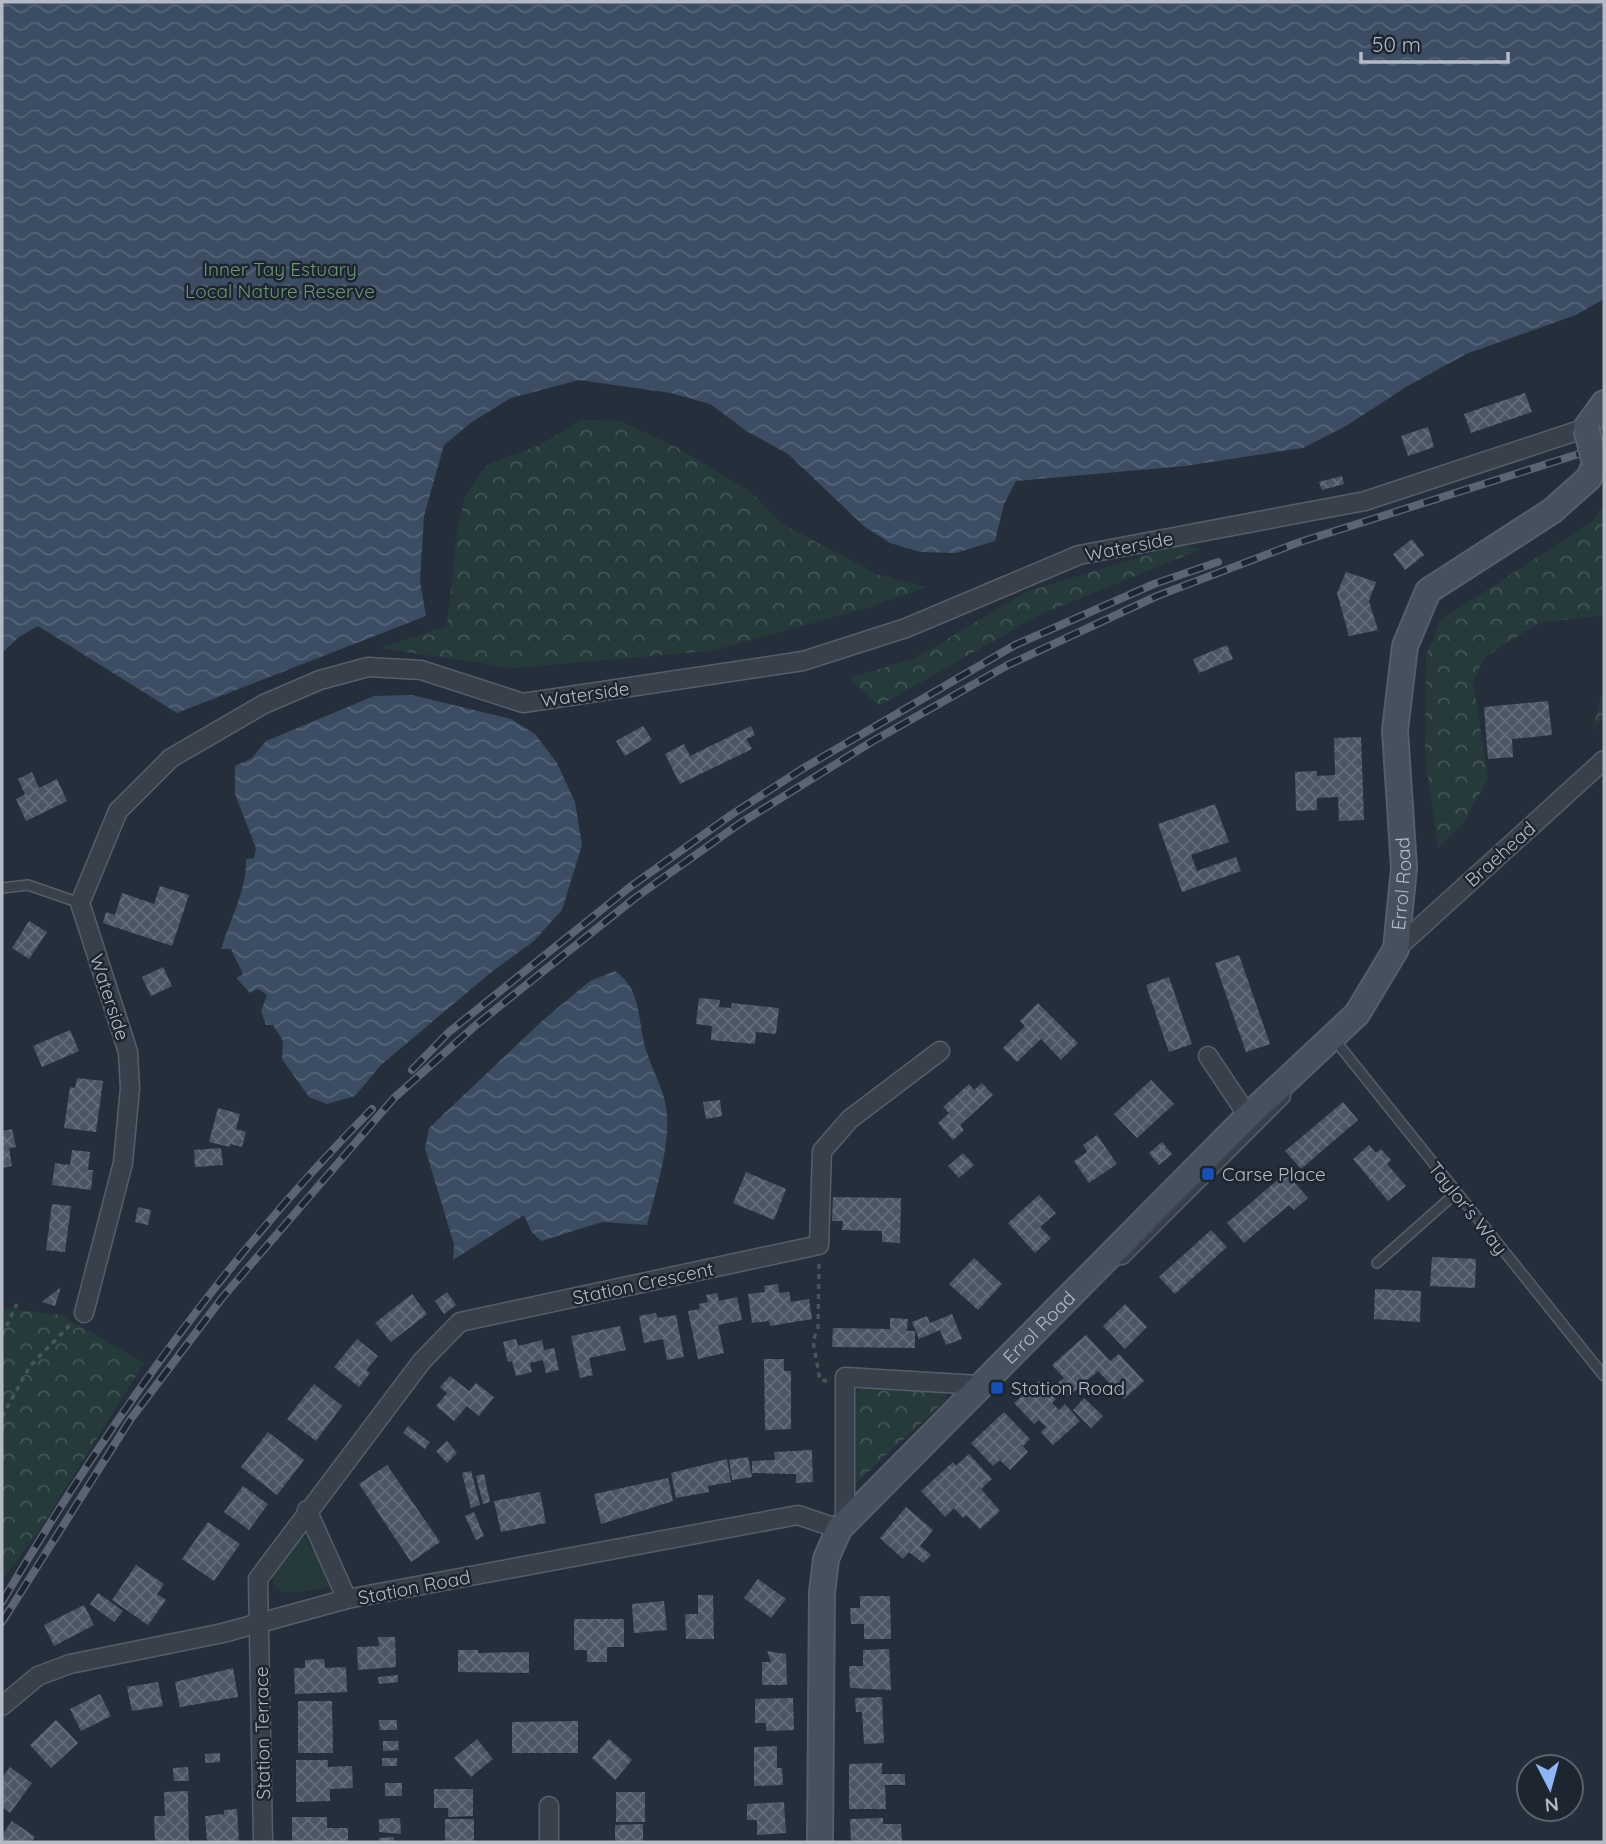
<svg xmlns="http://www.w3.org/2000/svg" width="1606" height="1844" font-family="Quicksand,sans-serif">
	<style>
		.forest { fill: url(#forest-crowns) }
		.park { fill: #263a3c }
		.water { fill: url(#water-waves) }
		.building { fill: url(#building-cross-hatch) }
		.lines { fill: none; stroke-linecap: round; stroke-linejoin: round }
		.lane-casing { stroke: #565e69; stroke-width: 12 }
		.street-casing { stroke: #565e69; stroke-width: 21 }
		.secondary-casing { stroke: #565e69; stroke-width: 28 }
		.path { stroke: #445759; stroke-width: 3.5; stroke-dasharray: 5 5; stroke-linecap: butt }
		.lane { stroke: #38404b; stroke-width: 9 }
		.street { stroke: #38404b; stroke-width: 18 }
		.secondary { stroke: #46505e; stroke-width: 24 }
		.rail-casing { stroke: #5a6472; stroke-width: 8 }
		.rail { stroke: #1d2530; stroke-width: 5; stroke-dasharray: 16; stroke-linecap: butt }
		.secondary-bridge-casing { stroke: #565e69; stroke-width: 28; stroke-linecap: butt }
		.secondary-bridge { stroke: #46505e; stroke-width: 24 }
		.transit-dot { fill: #1a4fb4; stroke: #1d2530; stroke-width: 2.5 }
		.labels { text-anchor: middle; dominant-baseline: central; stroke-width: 5; stroke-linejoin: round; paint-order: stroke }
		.park-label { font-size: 19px; fill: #6c9675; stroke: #1d2530 }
		.street-label { font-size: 19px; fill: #b4bbc7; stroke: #1d2530 }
		.poi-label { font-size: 19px; fill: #b4bbc7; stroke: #1d2530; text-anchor: start }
	</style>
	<defs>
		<pattern id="forest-crowns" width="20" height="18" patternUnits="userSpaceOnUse" patternTransform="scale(1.75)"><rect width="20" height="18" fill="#263a3c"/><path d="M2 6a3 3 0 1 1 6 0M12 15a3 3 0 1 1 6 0" fill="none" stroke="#435557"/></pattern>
		<pattern id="water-waves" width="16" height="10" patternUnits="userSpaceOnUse" patternTransform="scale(1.75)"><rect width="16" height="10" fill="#3b4c63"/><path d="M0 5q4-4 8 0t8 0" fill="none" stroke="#556478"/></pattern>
		<pattern id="building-cross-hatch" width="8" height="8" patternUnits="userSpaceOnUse" patternTransform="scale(1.75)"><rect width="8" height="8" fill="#4b5665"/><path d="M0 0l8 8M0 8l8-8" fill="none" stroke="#636c7a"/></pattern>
	</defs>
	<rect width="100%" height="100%" fill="#252e3b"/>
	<g class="forest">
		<path d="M581,420L620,421L678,448L751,492L780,523L879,575L926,587L870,607L711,651L513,668L380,648L447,626L457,531L465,496L488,464L538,446Z"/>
		<path d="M1604,504V615L1538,623L1485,657L1473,681L1488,779L1463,823L1438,848L1425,755L1426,655L1441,620L1593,521Z"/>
		<path d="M1185,543L1199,550L1039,615L879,706L849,678L916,658L1026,592Z"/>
		<path d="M1604,684V718L1593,729Z"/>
		<path d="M2,1308L61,1315L144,1363L40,1529L2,1580Z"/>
		<path d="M861,1385L941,1387L947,1399L854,1485L851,1479L854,1395Z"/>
	</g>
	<path class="park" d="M302,1537L306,1539L334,1584C326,1589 316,1590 307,1591C251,1602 276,1557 302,1537Z"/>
	<g class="water">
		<path d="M2,2H1604V299L1576,315L1466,354L1406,387L1346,426L1303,448L1185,466L1016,481L1004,504L995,541L956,553L920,552L890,543L865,527L788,454L748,432L710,404L671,393L579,380L511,398L472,422L444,445L424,516L420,581L426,616L177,713L38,626L19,637L2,653Z"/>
		<path d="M412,695L511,719L535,734L557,763L575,802L582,845L562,910L534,941L489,974L381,1065L355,1096L327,1104L309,1097L282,1059L283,1041L273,1025H266L261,1011L267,995L258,989L250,993L236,978L243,974L231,949H221C230,919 247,890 246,859L254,858L256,848L235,794V766L252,758L266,741L374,696Z"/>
		<path d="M615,971C640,988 638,1016 644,1043C650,1067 665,1089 667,1114C670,1146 655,1195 647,1225L602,1222L541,1241L531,1231L524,1215L453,1260L454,1245L425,1148L429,1128L542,1021L590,981Z"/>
	</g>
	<g class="building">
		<path d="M1525,393L1532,412L1471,433L1464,414Z"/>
		<path d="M1428,427L1434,447L1408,456L1401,436Z"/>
		<path d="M1342,476L1344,484L1322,490L1319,482Z"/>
		<path d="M1412,539L1424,555L1405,570L1393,554Z"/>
		<path d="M1346,572L1376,582L1369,601L1378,630L1349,636L1337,593Z"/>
		<path d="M1227,645L1233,659L1199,673L1193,659Z"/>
		<path d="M1548,701L1552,735L1512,739L1513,757L1488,759L1484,707Z"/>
		<path d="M643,726L652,740L625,756L616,741Z"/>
		<path d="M751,726L755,735L746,739L752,749L680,784L665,754L684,744L690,756Z"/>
		<path d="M1361,737L1364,820L1339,821L1338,797L1317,798V810L1296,811L1295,772L1317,771V776L1335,775L1334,738Z"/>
		<path d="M32,772L39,788L57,779L67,801L26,821L16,799L25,794L18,779Z"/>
		<path d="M1215,804L1229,842L1191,855L1197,871L1236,857L1241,871L1182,892L1158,824Z"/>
		<path d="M160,886L189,895L172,946L103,923L106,912L115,915L122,893L154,904Z"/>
		<path d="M29,921L47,932L29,959L12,948Z"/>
		<path d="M1239,955L1270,1044L1246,1052L1215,963Z"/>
		<path d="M163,967L172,986L151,996L142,977Z"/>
		<path d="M1169,977L1192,1044L1169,1052L1146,985Z"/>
		<path d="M699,998L720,1000L719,1007L731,1008L732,1003L779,1008L776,1034L756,1032L755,1044L711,1040L712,1026L696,1024Z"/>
		<path d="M1038,1003L1078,1043L1061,1060L1041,1039L1017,1062L1003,1048L1025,1026L1020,1021Z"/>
		<path d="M70,1030L79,1051L42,1067L33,1046Z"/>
		<path d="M77,1078L103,1081L96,1132L64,1128L70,1087L75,1088Z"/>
		<path d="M1151,1080L1174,1104L1137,1138L1114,1114Z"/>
		<path d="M982,1083L993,1095L960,1125L964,1130L953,1140L938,1123L949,1113L943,1107L969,1084L974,1090Z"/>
		<path d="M720,1100L722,1116L706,1119L703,1102Z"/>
		<path d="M1343,1102L1358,1120L1301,1169L1285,1151Z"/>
		<path d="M218,1108L240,1114L236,1129L246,1132L242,1147L231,1144L230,1147L209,1142Z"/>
		<path d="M12,1129L16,1147L9,1148L12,1166L2,1168V1131Z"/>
		<path d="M1097,1135L1117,1164L1089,1183L1074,1161L1087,1152L1083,1145Z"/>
		<path d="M1162,1142L1172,1154L1159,1165L1149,1153Z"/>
		<path d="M1369,1145L1376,1153L1381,1149L1391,1160L1387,1164L1406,1186L1388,1201L1353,1159Z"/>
		<path d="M221,1148L223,1165L195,1167L194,1150Z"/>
		<path d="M72,1150L90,1152L88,1170H93L91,1190L52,1185L55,1163L70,1165Z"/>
		<path d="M963,1153L974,1165L959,1178L948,1166Z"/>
		<path d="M746,1172L786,1189L774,1220L733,1203Z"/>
		<path d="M1286,1173L1308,1198L1294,1210L1289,1205L1244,1243L1227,1223Z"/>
		<path d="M1039,1195L1056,1213L1040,1227L1051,1238L1035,1253L1008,1223Z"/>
		<path d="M833,1197L901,1198L900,1243L882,1242V1231L842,1230L843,1221H832Z"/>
		<path d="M52,1204L71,1206L65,1252L46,1250Z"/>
		<path d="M138,1207L151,1210L148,1225L135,1222Z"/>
		<path d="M1211,1230L1227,1247L1175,1294L1159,1277Z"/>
		<path d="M1432,1257L1476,1259L1475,1288L1430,1286Z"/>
		<path d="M974,1258L1002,1284L978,1310L949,1284Z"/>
		<path d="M778,1284L779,1293L789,1292L791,1302L809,1299L812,1319L770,1326L769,1321L752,1323L748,1294L765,1292L764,1286Z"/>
		<path d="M61,1287L55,1306L42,1302Z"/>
		<path d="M1375,1289L1421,1291L1420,1322L1374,1319Z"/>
		<path d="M447,1292L456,1305L444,1314L435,1301Z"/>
		<path d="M717,1293L719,1301L737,1297L742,1320L718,1325L724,1353L698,1359L688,1311L700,1309L699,1304L708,1302L706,1295Z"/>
		<path d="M412,1294L427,1314L391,1342L375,1323Z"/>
		<path d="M1125,1304L1147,1327L1125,1349L1103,1326Z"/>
		<path d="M656,1313L657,1318L676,1315L684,1357L667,1360L663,1339L644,1343L639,1316Z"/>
		<path d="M952,1314L962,1339L946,1345L940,1330L919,1339L912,1322L927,1316L930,1323Z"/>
		<path d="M890,1318L908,1319L907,1331H915V1348L832,1347L833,1328L890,1329Z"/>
		<path d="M620,1326L626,1350L589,1358L593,1375L580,1378L571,1336Z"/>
		<path d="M1086,1335L1110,1361L1119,1354L1144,1381L1124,1399L1098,1371L1068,1397L1056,1384L1064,1378L1052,1365Z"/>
		<path d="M357,1339L378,1356L366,1370L370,1373L359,1387L334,1367Z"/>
		<path d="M516,1339L518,1346L542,1340L544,1350L554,1348L559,1370L546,1373L543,1360L530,1363L532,1372L516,1376L512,1361L508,1362L503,1342Z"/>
		<path d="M764,1359H784V1371H791V1429L765,1430Z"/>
		<path d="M450,1376L469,1391L476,1383L494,1397L479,1416L467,1406L454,1421L436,1406L447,1393L440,1387Z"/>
		<path d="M1039,1381L1056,1399L1052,1403L1059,1410L1065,1404L1080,1421L1053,1445L1041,1432L1046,1427L1039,1420L1034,1424L1014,1403Z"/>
		<path d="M314,1384L342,1406L316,1441L287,1419Z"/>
		<path d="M1084,1398L1103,1416L1091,1428L1073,1410Z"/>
		<path d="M1004,1412L1030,1439L1023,1446L1028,1452L1010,1470L1000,1460L993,1466L971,1443Z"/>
		<path d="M408,1426L430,1442L425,1449L403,1433Z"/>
		<path d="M268,1432L304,1460L277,1495L241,1467Z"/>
		<path d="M447,1441L457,1453L447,1463L436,1451Z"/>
		<path d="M812,1450L813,1482L796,1483V1474L752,1473V1461L775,1460L774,1452Z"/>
		<path d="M969,1454L992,1479L981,1489L1000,1511L980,1529L966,1515L963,1518L954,1508L945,1517L921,1491L953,1462L956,1466Z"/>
		<path d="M748,1457L752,1477L732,1480L729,1460Z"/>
		<path d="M727,1459L731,1482L708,1486L709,1492L676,1498L671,1473Z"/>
		<path d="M387,1465L440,1542L411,1562L359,1484Z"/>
		<path d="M471,1471L480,1505L471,1508L462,1473Z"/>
		<path d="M484,1474L490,1502L483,1504L476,1476Z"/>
		<path d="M668,1478L673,1501L601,1524L594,1494Z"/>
		<path d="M243,1486L268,1504L249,1530L224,1512Z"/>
		<path d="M540,1492L546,1523L501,1532L494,1501Z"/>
		<path d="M906,1507L933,1530L920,1546L931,1555L923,1563L909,1552L903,1559L880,1538Z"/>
		<path d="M474,1512L484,1536L476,1540L465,1516Z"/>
		<path d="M208,1522L240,1544L214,1581L182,1559Z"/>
		<path d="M136,1565L164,1584L157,1594L166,1600L148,1625L112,1600Z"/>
		<path d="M758,1579L786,1599L771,1618L744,1598Z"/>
		<path d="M98,1593L123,1611L114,1622L90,1604Z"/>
		<path d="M698,1595H713L714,1639H686L685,1614H698Z"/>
		<path d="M860,1596H890L891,1639H864V1624H851L850,1608H860Z"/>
		<path d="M664,1601L667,1630L634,1633L632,1604Z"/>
		<path d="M84,1605L94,1625L54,1646L44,1625Z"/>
		<path d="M574,1619H624V1647H607V1662H587V1650H574Z"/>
		<path d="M378,1637H395L396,1667L358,1670L357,1647L379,1646Z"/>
		<path d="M889,1649L891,1690L850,1688L849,1666H863V1650Z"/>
		<path d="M458,1650H478V1653L529,1652V1673L458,1672Z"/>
		<path d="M767,1651L786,1654L787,1685H762V1662H771Z"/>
		<path d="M324,1659L325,1668L346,1667L347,1692L295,1694L294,1668H305V1660Z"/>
		<path d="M233,1668L238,1697L180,1707L175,1682Z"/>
		<path d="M398,1675V1682L379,1684L378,1677Z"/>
		<path d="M158,1682L163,1706L132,1711L127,1687Z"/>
		<path d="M100,1694L111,1716L81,1731L70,1709Z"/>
		<path d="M882,1697L884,1743L864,1744L862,1712H856L855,1698Z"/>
		<path d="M793,1698L794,1730L766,1731V1723H755V1699Z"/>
		<path d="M298,1701H332L333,1753H298Z"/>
		<path d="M56,1720L78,1743L51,1768L30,1745Z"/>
		<path d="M379,1720H397V1730H380Z"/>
		<path d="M578,1721V1753H512V1722Z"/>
		<path d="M477,1739L493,1759L471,1777L454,1758Z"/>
		<path d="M609,1739L632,1760L615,1780L592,1758Z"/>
		<path d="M383,1741H398L399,1750L383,1751Z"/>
		<path d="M777,1746V1768H782L783,1785L754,1786V1747Z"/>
		<path d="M220,1753V1762L205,1763V1754Z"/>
		<rect x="382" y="1758" width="15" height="8"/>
		<path d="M296,1760H328V1767L352,1766L353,1788L330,1789V1801L296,1802Z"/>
		<path d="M882,1763V1774H905V1785H885L886,1809H849V1764Z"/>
		<path d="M10,1767L32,1783L10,1813L2,1807V1778Z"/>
		<path d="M188,1767L189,1781H174L173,1768Z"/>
		<rect x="385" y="1783" width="17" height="13"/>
		<path d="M434,1789H473V1816L448,1817V1808H434Z"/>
		<path d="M188,1791L189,1842H155L154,1816H165L164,1792Z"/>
		<rect x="616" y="1792" width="29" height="30"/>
		<path d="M784,1802L786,1833L757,1835V1820H747V1804Z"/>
		<path d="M237,1809L239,1842H207L205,1816L224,1814V1810Z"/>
		<path d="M292,1817H327V1828H348V1842H292Z"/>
		<path d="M400,1818L401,1834L379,1832V1819Z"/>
		<path d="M883,1818V1824H901L902,1842H851L850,1819Z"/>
		<rect x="445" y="1819" width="29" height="23"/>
		<path d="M12,1821L35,1837L31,1842H2V1835Z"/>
		<path d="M643,1824V1842H615V1825Z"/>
		<path d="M394,1837V1842H379V1838Z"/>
	</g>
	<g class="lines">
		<defs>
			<g id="lane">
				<path d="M2,888L28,885L80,903"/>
				<path d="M1334,1039L1604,1376"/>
				<path d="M1114,1256L1118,1260L1124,1259L1285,1098L1286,1092"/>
				<path d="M1377,1263L1456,1193"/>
			</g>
			<g id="street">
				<path d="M1396,949L1604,760"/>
				<path d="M1208,1056L1248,1116"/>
				<path d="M84,1313L123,1163L130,1088L128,1052L80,903L118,811L171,758L264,704L320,680L368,667L421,670L523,703L803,661L906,628L1079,555L1365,501L1586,428"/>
				<path d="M307,1510L347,1599"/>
				<path d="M845,1524V1377L979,1385"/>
				<path d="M2,1706L38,1676L70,1664L223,1633L347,1599L798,1515L839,1529"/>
				<path d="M549,1806V1842"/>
				<path d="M263,1842L258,1579L422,1361L460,1322L819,1245L822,1151L850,1119L940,1051"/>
			</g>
			<g id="secondary">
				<path d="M1586,428L1604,403"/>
				<path id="s1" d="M820,1842L822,1592L826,1559L839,1529L1248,1116L1357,1014L1396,949L1404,868L1395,730L1405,646L1428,591L1552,511L1589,478L1595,463"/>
			</g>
		</defs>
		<use href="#lane" class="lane-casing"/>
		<use href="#street" class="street-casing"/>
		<use href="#secondary" class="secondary-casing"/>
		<g class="path">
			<path d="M819,1264L818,1328L813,1341L820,1380L827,1381"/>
			<path d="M2,1335L17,1304"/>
			<path d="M2,1417L30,1366L71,1324"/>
		</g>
		<use href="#lane" class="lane"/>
		<use href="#street" class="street"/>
		<use href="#secondary" class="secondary"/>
		<defs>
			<g id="rail">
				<path d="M412,1070L449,1032L630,887L731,815L802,769L1015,645L1154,584L1218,562"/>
				<path d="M2,1602C107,1425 227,1255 372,1109"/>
				<path d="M2,1622L130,1420L222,1298L394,1098L476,1025L635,898L739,824L873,741L1008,665L1157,596L1297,543L1604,446"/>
			</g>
		</defs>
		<use href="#rail" class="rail-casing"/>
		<use href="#rail" class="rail"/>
		<defs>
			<path id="secondary-bridge" d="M1586,428L1595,463"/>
		</defs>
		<use href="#secondary-bridge" class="secondary-bridge-casing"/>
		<use href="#secondary-bridge" class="secondary-bridge"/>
	</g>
	<g class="transit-dot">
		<rect x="1201" y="1167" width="14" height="14" rx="3.5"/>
		<rect x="990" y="1381" width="14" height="14" rx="3.5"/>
	</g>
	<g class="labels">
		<g class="park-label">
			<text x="280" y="269">Inner Tay Estuary<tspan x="280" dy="22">Local Nature Reserve</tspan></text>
		</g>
		<g class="street-label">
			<text transform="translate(1129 546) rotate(-11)">Waterside</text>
			<text transform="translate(585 694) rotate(-8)">Waterside</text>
			<text transform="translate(1500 854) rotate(-42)">Braehead</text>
			<text stroke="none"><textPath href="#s1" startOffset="1188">Errol Road</textPath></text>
			<text transform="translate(110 997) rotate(72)">Waterside</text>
			<text transform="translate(1468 1208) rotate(51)">Taylor's Way</text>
			<text transform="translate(643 1283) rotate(-12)">Station Crescent</text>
			<text stroke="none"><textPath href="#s1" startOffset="600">Errol Road</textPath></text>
			<text transform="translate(414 1587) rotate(-11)">Station Road</text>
			<text transform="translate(262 1733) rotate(-91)">Station Terrace</text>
		</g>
		<g class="poi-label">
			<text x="1222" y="1174">Carse Place</text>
			<text x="1011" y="1388">Station Road</text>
		</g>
	</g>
	<rect width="1606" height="1844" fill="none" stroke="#b4bbc7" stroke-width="7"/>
	<g transform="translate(1550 1788) rotate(174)"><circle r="33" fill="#1d2530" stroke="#59616c" stroke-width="2"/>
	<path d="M0-5L12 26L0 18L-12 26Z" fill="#8eb6f1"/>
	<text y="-10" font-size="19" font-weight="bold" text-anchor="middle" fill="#b4bbc7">N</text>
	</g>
	<path d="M1361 52v10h147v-10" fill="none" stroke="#b4bbc7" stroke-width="3.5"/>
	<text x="1372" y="52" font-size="21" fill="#b4bbc7" stroke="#1d2530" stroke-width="5" paint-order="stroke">50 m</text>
</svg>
